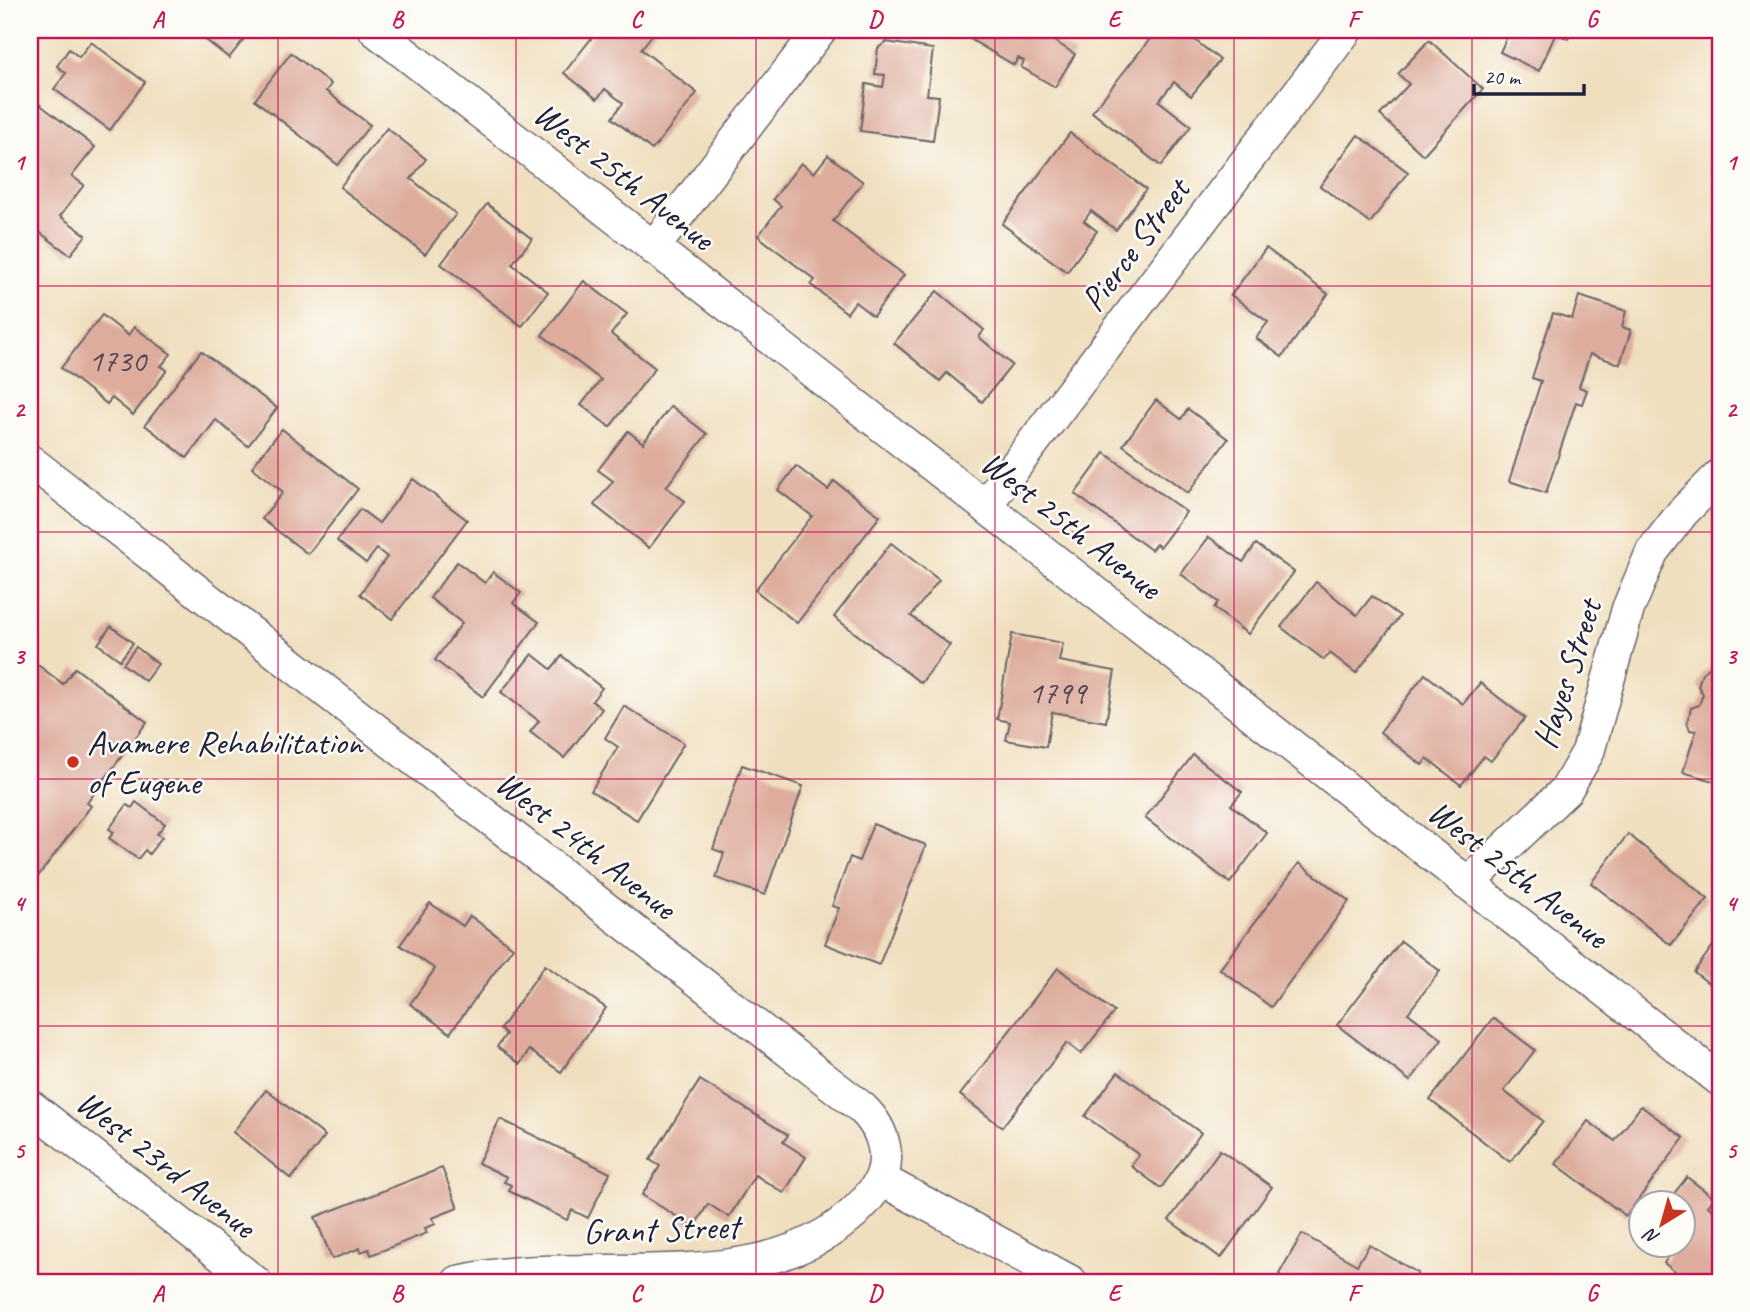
<svg xmlns="http://www.w3.org/2000/svg" width="1750" height="1312" font-family="Caveat,sans-serif">
	<style>
		.building { fill: #ddac9c }
		.lines { fill: none; stroke-linecap: round; stroke-linejoin: round }
		.street-casing { stroke: #6a6469; stroke-width: 35 }
		.street { stroke: #fff; stroke-width: 32 }
		.grid { fill: none; stroke: #c2185b; stroke-width: 2; stroke-opacity: 0.55 }
		.poi-dot { fill: #c8321e; stroke: #fdfcf7; stroke-width: 2.5 }
		.labels { text-anchor: middle; dominant-baseline: central; stroke-width: 5; stroke-linejoin: round; paint-order: stroke }
		.number-label { font-size: 32px; fill: #514453 }
		.street-label { font-size: 35px; fill: #22223b; stroke: #fdfcf7 }
		.poi-label { font-size: 35px; fill: #22223b; stroke: #fdfcf7; text-anchor: start }
		.neatline { fill: none; stroke: #c2185b; stroke-width: 2.5 }
		.grid-label { font-size: 23px; text-anchor: middle; font-weight: bold; fill: #c2185b }
	</style>
	<rect width="100%" height="100%" fill="#fdfcf7"/>
	<filter id="ink" filterUnits="userSpaceOnUse"><feTurbulence type="fractalNoise" baseFrequency=".0143" numOctaves="2"/><feDisplacementMap in="SourceGraphic" scale="14" xChannelSelector="R" yChannelSelector="G"/><feConvolveMatrix kernelMatrix="1 2 1 2 8 2 1 2 1" color-interpolation-filters="sRGB"/></filter>
	<filter id="wash" filterUnits="userSpaceOnUse"><feTurbulence type="fractalNoise" baseFrequency=".00686" numOctaves="4" result="noise"/><feDisplacementMap in="SourceGraphic" scale="28" xChannelSelector="R" yChannelSelector="G"/><feGaussianBlur stdDeviation="1.57" result="paint"/><feColorMatrix in="noise" values="0 0 0 0 0 0 0 0 0 0 0 0 0 0 0 0 0 1.4 0 .05"/><feComposite in="paint" operator="in"/></filter>
	<g filter="url(#wash)">
		<rect width="100%" height="100%" fill="#f0dfbf"/>
		<g id="blocks">
			<g class="building">
				<path d="M193,30H251L229,58Z"/>
				<path d="M598,30H656L641,49L697,93L652,150L612,118L623,103L605,89L597,99L564,73Z"/>
				<path d="M955,30H1036L1075,54L1055,87L1021,67L1024,61L1018,58L1014,65Z"/>
				<path d="M1157,30H1182L1220,60L1191,96L1174,82L1159,101L1191,126L1161,166L1092,112Z"/>
				<path d="M1510,30H1572L1568,39L1556,33L1539,71L1500,52Z"/>
				<path d="M1429,40L1483,89L1423,155L1380,115L1409,84L1398,74Z"/>
				<path d="M91,42L145,82L110,130L54,89L66,73L57,66L69,49L79,57Z"/>
				<path d="M886,42L933,49L927,95L939,96L933,141L860,131L866,84L883,87L885,75L875,74L878,48Z"/>
				<path d="M291,53L331,84L326,91L370,125L338,165L255,100Z"/>
				<path d="M30,97L95,147L72,176L84,185L60,216L86,235L70,255L30,225Z"/>
				<path d="M387,128L426,159L411,179L456,214L425,254L340,187Z"/>
				<path d="M1070,133L1146,189L1116,230L1091,211L1084,221L1097,231L1067,272L1002,224Z"/>
				<path d="M1358,135L1408,172L1370,223L1320,186Z"/>
				<path d="M828,155L863,182L833,221L904,275L873,316L855,302L847,313L811,285L815,280L758,236L781,206L773,199L801,163L814,173Z"/>
				<path d="M487,204L532,239L512,264L548,292L522,326L441,264Z"/>
				<path d="M1266,248L1328,294L1282,357L1256,338L1268,322L1231,295Z"/>
				<path d="M584,281L627,314L611,334L655,368L610,427L581,405L601,380L542,335Z"/>
				<path d="M937,291L984,330L979,337L1012,365L982,402L947,373L940,381L894,343Z"/>
				<path d="M1579,296L1626,311L1622,327L1631,330L1620,364L1590,354L1579,387L1587,390L1582,404L1576,402L1546,493L1509,481L1541,381L1532,378L1553,313L1572,319Z"/>
				<path d="M102,315L128,335L134,327L171,354L161,366L167,370L133,415L112,398L107,404L61,368Z"/>
				<path d="M201,351L277,408L248,446L216,420L187,458L145,425Z"/>
				<path d="M1156,400L1181,419L1188,409L1228,439L1188,493L1123,445Z"/>
				<path d="M671,406L707,434L666,487L685,501L649,548L594,505L613,481L598,470L628,431L643,443Z"/>
				<path d="M282,429L358,489L308,554L262,519L283,492L252,467Z"/>
				<path d="M1105,453L1186,512L1160,547L1156,544L1151,550L1075,494Z"/>
				<path d="M796,466L828,490L834,481L880,516L797,623L755,590L812,516L778,490Z"/>
				<path d="M413,479L467,520L392,619L360,594L387,557L377,549L366,563L337,541L360,509L379,523Z"/>
				<path d="M1209,537L1243,562L1256,544L1294,572L1248,634L1214,608L1218,602L1181,574Z"/>
				<path d="M891,543L939,580L911,616L950,645L921,683L834,617Z"/>
				<path d="M457,562L485,583L493,572L521,593L513,603L539,622L483,697L435,660L462,623L430,598Z"/>
				<path d="M1316,582L1357,615L1372,596L1400,616L1356,673L1330,653L1324,660L1281,627Z"/>
				<path d="M111,626L133,643L120,660L98,644Z"/>
				<path d="M1012,634L1063,643L1059,661L1115,671L1106,722L1052,712L1046,747L1006,740L1010,722L997,719Z"/>
				<path d="M136,647L158,664L145,681L123,664Z"/>
				<path d="M532,654L551,669L562,656L602,688L592,701L602,709L564,758L530,732L539,721L501,692Z"/>
				<path d="M30,659L63,684L75,668L147,722L87,803L91,806L30,887Z"/>
				<path d="M1709,668L1720,671V783L1683,772L1696,731L1690,730L1687,723L1691,708L1699,705L1703,694L1698,686L1702,673Z"/>
				<path d="M1425,674L1463,704L1480,683L1525,718L1491,761L1484,756L1461,785L1427,758L1422,765L1380,732Z"/>
				<path d="M624,706L684,743L637,820L591,791L618,747L605,738Z"/>
				<path d="M1193,755L1242,792L1231,805L1267,833L1230,883L1145,818Z"/>
				<path d="M742,765L803,786L765,895L716,878L724,853L713,849Z"/>
				<path d="M136,802L165,824L157,834L162,837L149,854L145,850L138,859L109,838L114,832L109,829L127,805L132,808Z"/>
				<path d="M873,824L926,845L879,965L825,944L839,908L832,906L850,857L859,861Z"/>
				<path d="M1628,834L1708,899L1671,945L1591,883Z"/>
				<path d="M1299,863L1349,901L1271,1007L1220,969Z"/>
				<path d="M430,903L463,926L470,916L513,947L450,1033L410,1004L435,969L400,945Z"/>
				<path d="M1720,936V992L1694,972Z"/>
				<path d="M1401,941L1440,971L1408,1013L1442,1039L1410,1081L1337,1025Z"/>
				<path d="M545,965L606,1008L561,1072L529,1050L520,1064L497,1047L506,1034L500,1029Z"/>
				<path d="M1058,968L1114,1012L1081,1054L1067,1043L1002,1127L960,1095Z"/>
				<path d="M1493,1018L1535,1050L1504,1091L1543,1121L1510,1162L1430,1100Z"/>
				<path d="M1118,1072L1201,1133L1161,1188L1131,1166L1139,1155L1085,1116Z"/>
				<path d="M700,1080L788,1135L783,1142L806,1157L784,1193L755,1175L729,1217L708,1204L694,1227L642,1195L660,1166L650,1160Z"/>
				<path d="M266,1090L325,1136L291,1179L233,1132Z"/>
				<path d="M1641,1106L1684,1138L1626,1216L1556,1164L1588,1121L1615,1141Z"/>
				<path d="M500,1119L610,1173L588,1218L572,1210L567,1220L509,1191L511,1185L504,1182L507,1177L478,1163Z"/>
				<path d="M1220,1150L1272,1187L1221,1258L1169,1220Z"/>
				<path d="M442,1168L458,1208L432,1218L436,1224L425,1228L427,1233L371,1255L369,1249L361,1252L360,1248L332,1259L315,1217Z"/>
				<path d="M1687,1177L1714,1198L1708,1206L1720,1216V1282H1688L1664,1263L1672,1252L1664,1246H1684V1204H1666Z"/>
				<path d="M1302,1234L1357,1265L1369,1245L1418,1273L1412,1282H1289L1279,1274Z"/>
			</g>
		</g>
	</g>
	<g filter="url(#ink)">
		<use href="#blocks" fill-opacity="0" stroke="#6a6469" stroke-width="2"/>
		<g class="lines">
			<defs>
				<g id="street">
					<path d="M375,30L1720,1080"/>
					<path d="M653,248L820,30"/>
					<path d="M30,461L862,1108C884,1129 894,1162 875,1189C785,1312 589,1250 458,1282"/>
					<path d="M985,506L1346,30"/>
					<path d="M1467,884L1566,790L1588,752L1628,609L1652,552L1683,512L1720,475"/>
					<path d="M30,1106L255,1282"/>
					<path d="M882,1180L1071,1282"/>
				</g>
			</defs>
			<use href="#street" class="street-casing"/>
			<use href="#street" class="street"/>
		</g>
	</g>
	<path class="grid" d="M278,30V1282M516,30V1282M756,30V1282M995,30V1282M1234,30V1282M1472,30V1282M30,286H1720M30,532H1720M30,779H1720M30,1026H1720"/>
	<circle class="poi-dot" cx="73" cy="762" r="7"/>
	<g class="labels">
		<g class="number-label">
			<text x="117" y="360">1730</text>
			<text x="1057" y="692">1799</text>
		</g>
		<g class="street-label">
			<text transform="translate(624 176) rotate(38)">West 25th Avenue</text>
			<text transform="translate(1135 245) rotate(-53)">Pierce Street</text>
			<text transform="translate(1071 525) rotate(38)">West 25th Avenue</text>
			<text transform="translate(1567 674) rotate(-72)">Hayes Street</text>
			<text transform="translate(586 845) rotate(38)">West 24th Avenue</text>
			<text transform="translate(1518 874) rotate(38)">West 25th Avenue</text>
			<text transform="translate(166 1164) rotate(38)">West 23rd Avenue</text>
			<text transform="translate(661 1229) rotate(-2)">Grant Street</text>
		</g>
		<g class="poi-label">
			<text x="87" y="742">Avamere Rehabilitation<tspan x="87" dy="40">of Eugene</tspan></text>
		</g>
	</g>
	<rect width="1750" height="1312" fill="none" stroke="#fdfcf7" stroke-width="77"/>
	<g transform="translate(1662 1224) rotate(217)"><circle r="33" fill="#fdfcf7" stroke="#a5a5ac" stroke-width="2"/>
	<path d="M0-5L12 26L0 18L-12 26Z" fill="#c8321e"/>
	<text y="-10" font-size="19" font-weight="bold" text-anchor="middle" fill="#22223b">N</text>
	</g>
	<path d="M1474 84v10h110v-10" fill="none" stroke="#22223b" stroke-width="3.5"/>
	<text x="1484" y="84" font-size="21" fill="#22223b" stroke="#fdfcf7" stroke-width="5" paint-order="stroke">20 m</text>
	<rect x="38" y="38" width="1674" height="1236" class="neatline"/>
	<g class="grid-label">
		<text x="158" y="27">A</text>
		<text x="397" y="27">B</text>
		<text x="636" y="27">C</text>
		<text x="875" y="27">D</text>
		<text x="1114" y="27">E</text>
		<text x="1353" y="27">F</text>
		<text x="1592" y="27">G</text>
		<text x="19" y="170">1</text>
		<text x="1731" y="170">1</text>
		<text x="19" y="417">2</text>
		<text x="1731" y="417">2</text>
		<text x="19" y="664">3</text>
		<text x="1731" y="664">3</text>
		<text x="19" y="911">4</text>
		<text x="1731" y="911">4</text>
		<text x="19" y="1158">5</text>
		<text x="1731" y="1158">5</text>
		<text x="158" y="1301">A</text>
		<text x="397" y="1301">B</text>
		<text x="636" y="1301">C</text>
		<text x="875" y="1301">D</text>
		<text x="1114" y="1301">E</text>
		<text x="1353" y="1301">F</text>
		<text x="1592" y="1301">G</text>
	</g>
</svg>
